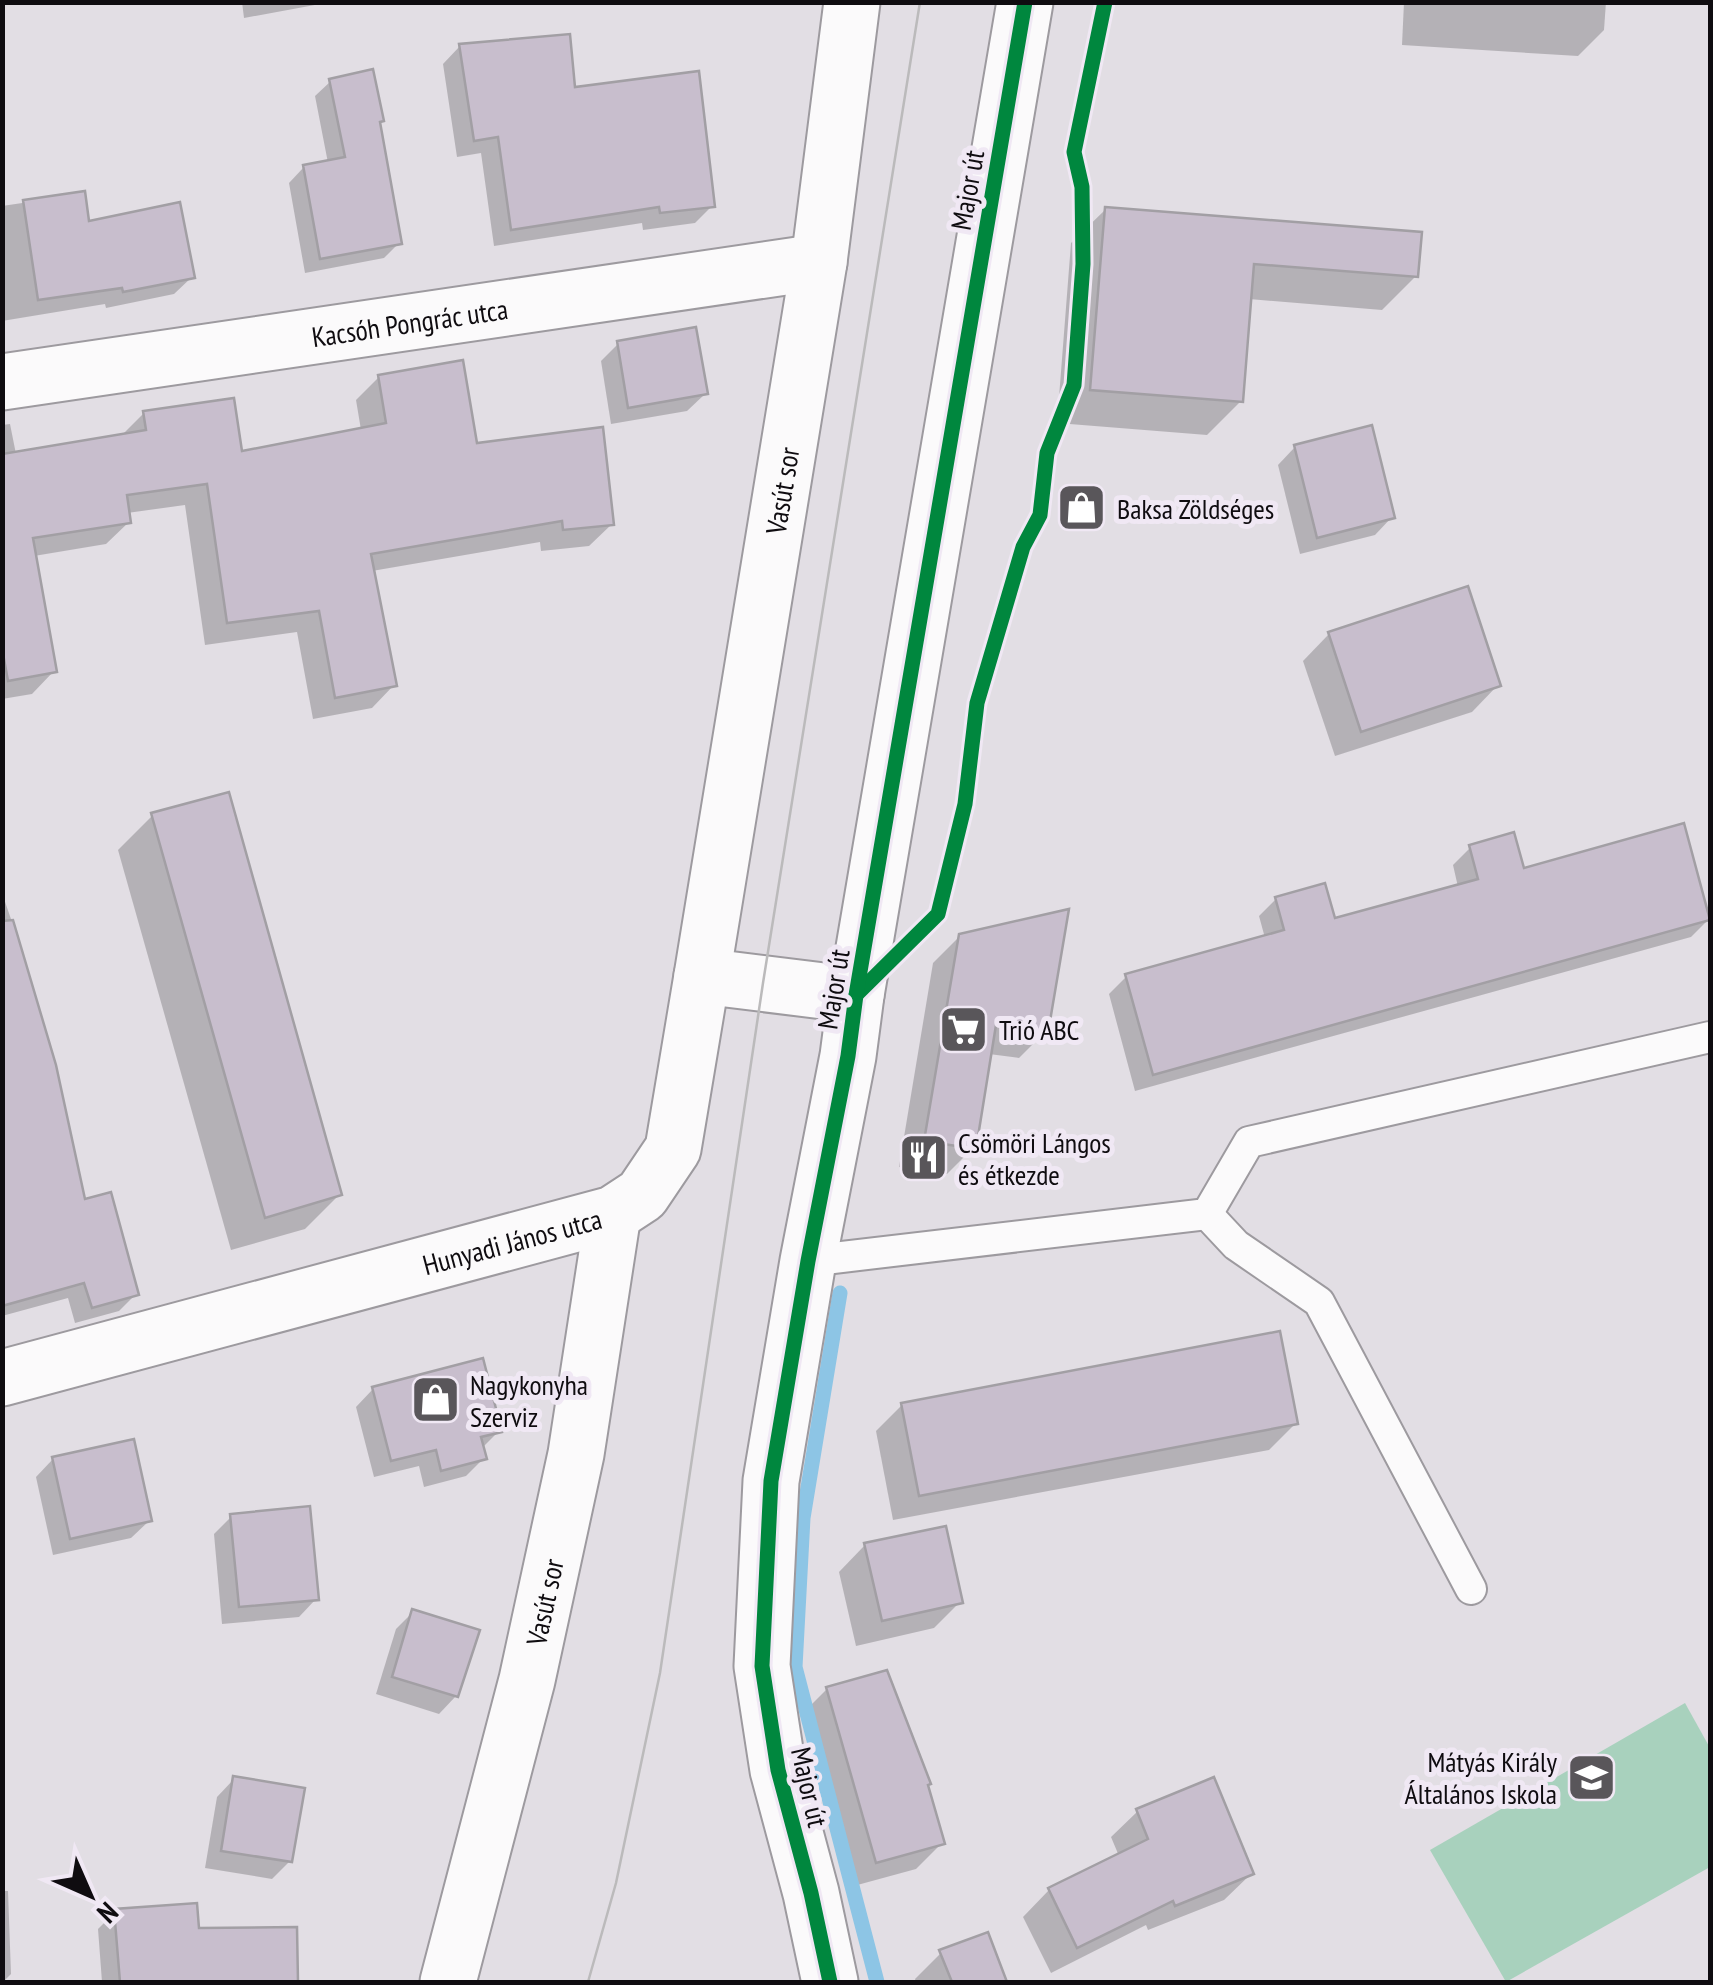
<svg xmlns="http://www.w3.org/2000/svg" width="1713" height="1985" font-family="'PT Sans Narrow',sans-serif">
	<style>
		.green { fill: #a8d1bd }
		.shadow { fill: #0003 }
		.lines { fill: none; stroke-linecap: round; stroke-linejoin: round }
		.stream { stroke: #8dc5e5; stroke-width: 15 }
		.building { fill: #c8becd; stroke: #a29fa4; stroke-width: 2.5 }
		.lane-casing { stroke: #9d9a9f; stroke-width: 34 }
		.street-casing { stroke: #9d9a9f; stroke-width: 59 }
		.secondary-casing { stroke: #9d9a9f; stroke-width: 59 }
		.lane { stroke: #fbfafb; stroke-width: 30 }
		.street { stroke: #fbfafb; stroke-width: 55 }
		.secondary { stroke: #fbfafb; stroke-width: 55 }
		.tram { stroke: #bbbabb; stroke-width: 2.5 }
		.cycleway-casing { stroke: #f0e8f4; stroke-width: 21 }
		.cycleway { stroke: #00873e; stroke-width: 15 }
		.labels { text-anchor: middle; dominant-baseline: central; stroke-width: 10; stroke-linejoin: round; paint-order: stroke }
		.street-label { font-size: 28px; fill: #0f0c10; stroke: #f0e8f4 }
		.poi-label { font-size: 28px; fill: #0f0c10; stroke: #f0e8f4; text-anchor: start }
	</style>
	<rect width="100%" height="100%" fill="#e2dee4"/>
	<path class="green" d="M1685,1703L1710,1748V1867L1506,1982L1430,1850Z"/>
	<g class="shadow">
		<path d="M242,2H331L244,18Z"/>
		<path d="M1404,2H1606L1604,30L1578,56L1402,45Z"/>
		<path d="M460,46L572,90L712,206L695,223L643,230L642,223L494,246L481,153L457,157L443,64Z"/>
		<path d="M331,81L378,124L399,243L384,258L305,273L289,183L304,167L328,163L315,96Z"/>
		<path d="M83,194L87,224L192,277L174,294L106,308L105,304L2,321V206Z"/>
		<path d="M1106,209L1416,276L1382,310L1249,299L1241,401L1207,435L1057,423L1071,243Z"/>
		<path d="M619,343L705,394L687,411L611,424L601,361Z"/>
		<path d="M379,377L475,445L612,524L589,546L541,551L540,542L372,571L394,685L372,708L313,719L297,632L205,645L185,505L127,513L129,522L106,544L34,556L54,671L32,694L2,699V425L10,424L16,454L120,437L144,413L240,454L361,430L356,400Z"/>
		<path d="M1295,447L1392,517L1375,535L1300,554L1278,465Z"/>
		<path d="M1329,634L1498,685L1472,712L1335,756L1303,661Z"/>
		<path d="M152,816L339,1195L305,1229L231,1250L118,850Z"/>
		<path d="M1470,848L1522,871L1708,920L1691,937L1135,1091L1109,994L1126,977L1265,938L1259,916L1276,899L1333,922L1458,887L1453,865Z"/>
		<path d="M2,893L22,951L83,1202L136,1294L119,1311L75,1323L68,1298L2,1316Z"/>
		<path d="M960,936L1045,1032L1019,1058L989,1054L973,1148L947,1174L899,1167L933,963Z"/>
		<path d="M373,1389L499,1431L481,1449L484,1458L466,1476L424,1487L419,1466L374,1477L356,1407Z"/>
		<path d="M902,1405L1295,1424L1269,1450L893,1520L876,1431Z"/>
		<path d="M53,1459L149,1521L131,1538L53,1555L36,1477Z"/>
		<path d="M232,1516L316,1599L299,1617L222,1624L214,1534Z"/>
		<path d="M865,1545L960,1602L934,1628L856,1646L839,1572Z"/>
		<path d="M413,1612L456,1696L439,1714L376,1694L396,1629Z"/>
		<path d="M827,1689L942,1843L916,1869L850,1887L801,1715Z"/>
		<path d="M234,1779L290,1861L272,1879L205,1868L217,1797Z"/>
		<path d="M2,1800H5L3,1891H8L11,1974L3,1982Z"/>
		<path d="M1138,1811L1251,1874L1224,1900L1148,1930L1146,1925L1051,1973L1023,1917L1049,1890L1119,1856L1111,1837Z"/>
		<path d="M116,1911L197,1930L294,1929L295,1982H102L98,1929Z"/>
		<path d="M941,1953L1003,1979L1000,1982H916L915,1979Z"/>
	</g>
	<g class="lines">
		<path class="stream" d="M840,1293L803,1518L795,1667L877,1982"/>
	</g>
	<g class="building">
		<path d="M570,34L575,87L699,71L715,207L660,213L659,207L511,230L498,137L474,141L459,44Z"/>
		<path d="M373,69L384,121L380,122L402,244L320,259L303,165L345,157L329,79Z"/>
		<path d="M85,191L89,221L180,202L195,278L123,292L122,288L38,300L23,200Z"/>
		<path d="M1105,207L1422,232L1418,277L1254,264L1243,402L1090,390Z"/>
		<path d="M696,327L708,394L628,408L617,341Z"/>
		<path d="M463,360L477,443L603,427L614,525L563,530L562,521L371,554L397,686L335,698L319,611L227,623L207,484L127,495L131,523L33,538L57,672L8,681L2,648V454L146,430L143,411L234,398L242,451L386,423L378,375Z"/>
		<path d="M1372,425L1395,518L1317,538L1294,445Z"/>
		<path d="M1468,586L1501,686L1361,732L1328,632Z"/>
		<path d="M229,792L342,1195L265,1218L151,813Z"/>
		<path d="M1684,823L1710,920L1153,1075L1125,974L1284,930L1275,897L1325,883L1335,918L1478,879L1469,845L1514,832L1524,868Z"/>
		<path d="M1069,909L1048,1033L996,1025L976,1149L924,1141L959,934Z"/>
		<path d="M13,920L56,1065L85,1199L111,1192L139,1295L92,1308L84,1283L2,1306V921Z"/>
		<path d="M1280,1331L1298,1424L919,1496L901,1403Z"/>
		<path d="M483,1358L502,1432L481,1437L487,1459L441,1471L436,1450L391,1461L372,1387Z"/>
		<path d="M134,1439L152,1521L70,1539L52,1457Z"/>
		<path d="M310,1506L319,1600L239,1607L230,1514Z"/>
		<path d="M946,1526L963,1603L882,1621L864,1543Z"/>
		<path d="M412,1609L480,1630L458,1697L392,1677Z"/>
		<path d="M887,1670L931,1784L928,1785L945,1844L876,1863L826,1687Z"/>
		<path d="M233,1776L305,1788L292,1862L221,1851Z"/>
		<path d="M1214,1777L1254,1874L1175,1906L1173,1901L1077,1948L1048,1888L1148,1839L1136,1809Z"/>
		<path d="M197,1903L199,1928L297,1927L298,1982H120L114,1909Z"/>
		<path d="M988,1932L1007,1982H952L939,1950Z"/>
	</g>
	<g class="lines">
		<defs>
			<g id="lane">
				<path d="M1207,1214L1236,1245L1319,1302L1471,1589"/>
				<path d="M808,1261L1207,1214L1249,1142L1710,1037"/>
			</g>
			<g id="street">
				<path id="s1" d="M2,382L819,262"/>
				<path id="s2" d="M702,976L819,262L852,2"/>
				<path id="s3" d="M2,1378L613,1214L642,1195L673,1149L702,976L856,995"/>
				<path id="s4" d="M448,1982L527,1680L576,1454L613,1214"/>
			</g>
			<path id="secondary" d="M830,1982L811,1893L778,1770L762,1666L771,1481L808,1261L848,1056L856,995L1025,2"/>
		</defs>
		<use href="#lane" class="lane-casing"/>
		<use href="#street" class="street-casing"/>
		<use href="#secondary" class="secondary-casing"/>
		<use href="#lane" class="lane"/>
		<use href="#street" class="street"/>
		<use href="#secondary" class="secondary"/>
		<path class="tram" d="M588,1982L616,1883L660,1673L763,983L920,2"/>
		<defs>
			<g id="cycleway">
				<path d="M856,995L938,914L965,804L977,703L1023,547L1040,515L1047,453L1074,385L1083,264L1082,187L1074,152L1105,2"/>
				<path d="M830,1982L811,1893L778,1770L762,1666L771,1481L808,1261L848,1056L856,995L1025,2"/>
			</g>
		</defs>
		<use href="#cycleway" class="cycleway-casing"/>
		<use href="#cycleway" class="cycleway"/>
	</g>
	<defs>
		<symbol id="shop-square" viewBox="-11 -11 22 22"><rect x="-9" y="-9" width="18" height="18" rx="4" fill="#59565a" stroke="#f0e8f4"/><path d="M-5-2.5h2.3a2.7 3.5 0 0 1 5.4 0H5L5.5 6h-11ZM-1.5-2.5h3a1.5 2.3 0 0 0-3 0Z" fill="#fff"/></symbol>
		<symbol id="supermarket-square" viewBox="-11 -11 22 22"><rect x="-9" y="-9" width="18" height="18" rx="4" fill="#59565a" stroke="#f0e8f4"/><path d="M-6-5.5h2.5l.6 2H6L4.5 2H-2.5L-4.4-4H-6ZM-1.5 3.2a1.3 1.3 0 1 0 .1 0ZM3 3.2a1.3 1.3 0 1 0 .1 0Z" fill="#fff"/></symbol>
		<symbol id="restaurant-square" viewBox="-11 -11 22 22"><rect x="-9" y="-9" width="18" height="18" rx="4" fill="#59565a" stroke="#f0e8f4"/><path d="M-5-6h1v4h1v-4h1v4h1v-4h1v5L-1.5 .5V6h-2V.5L-5-1ZM5-6V6H3V1.5H1.5Q1.5-4 5-6Z" fill="#fff"/></symbol>
		<symbol id="school-square" viewBox="-11 -11 22 22"><rect x="-9" y="-9" width="18" height="18" rx="4" fill="#59565a" stroke="#f0e8f4"/><path d="M0-5L7-2L0 1L-7-2ZM-4 1L0 2.5L4 1V4Q0 6-4 4Z" fill="#fff"/></symbol>
	</defs>
	<g fill-rule="evenodd">
		<use href="#shop-square" x="1054" y="480" width="55" height="55"/>
		<use href="#supermarket-square" x="936" y="1002" width="55" height="55"/>
		<use href="#restaurant-square" x="896" y="1130" width="55" height="55"/>
		<use href="#shop-square" x="408" y="1372" width="55" height="55"/>
		<use href="#school-square" x="1564" y="1750" width="55" height="55"/>
	</g>
	<g class="labels">
		<g class="street-label">
			<text transform="translate(967 190) rotate(-80)">Major út</text>
			<text stroke="none"><textPath href="#s1" startOffset="412">Kacsóh Pongrác utca</textPath></text>
			<text stroke="none"><textPath href="#s2" startOffset="492">Vasút sor</textPath></text>
			<text transform="translate(833 989) rotate(-81)">Major út</text>
			<text stroke="none"><textPath href="#s3" startOffset="528">Hunyadi János utca</textPath></text>
			<text stroke="none"><textPath href="#s4" startOffset="392">Vasút sor</textPath></text>
			<text transform="translate(810 1787) rotate(77)">Major út</text>
		</g>
		<g class="poi-label">
			<text x="1117" y="508">Baksa Zöldséges</text>
			<text x="999" y="1029">Trió ABC</text>
			<text x="958" y="1142">Csömöri Lángos<tspan x="958" dy="32">és étkezde</tspan></text>
			<text x="470" y="1384">Nagykonyha<tspan x="470" dy="32">Szerviz</tspan></text>
			<text x="1557" y="1761" text-anchor="end">Mátyás Király<tspan x="1557" dy="32">Általános Iskola</tspan></text>
		</g>
	</g>
	<rect width="1713" height="1985" fill="none" stroke="#0f0c10" stroke-width="10"/>
	<g transform="translate(90 1895) rotate(135)" stroke="#f0e8f4" stroke-width="8" paint-order="stroke">
	<path d="M0-8L18 38L0 25L-18 38Z" fill="#0f0c10"/>
	<text y="-15" font-size="28" font-weight="bold" text-anchor="middle" fill="#0f0c10">N</text>
	</g>
</svg>
